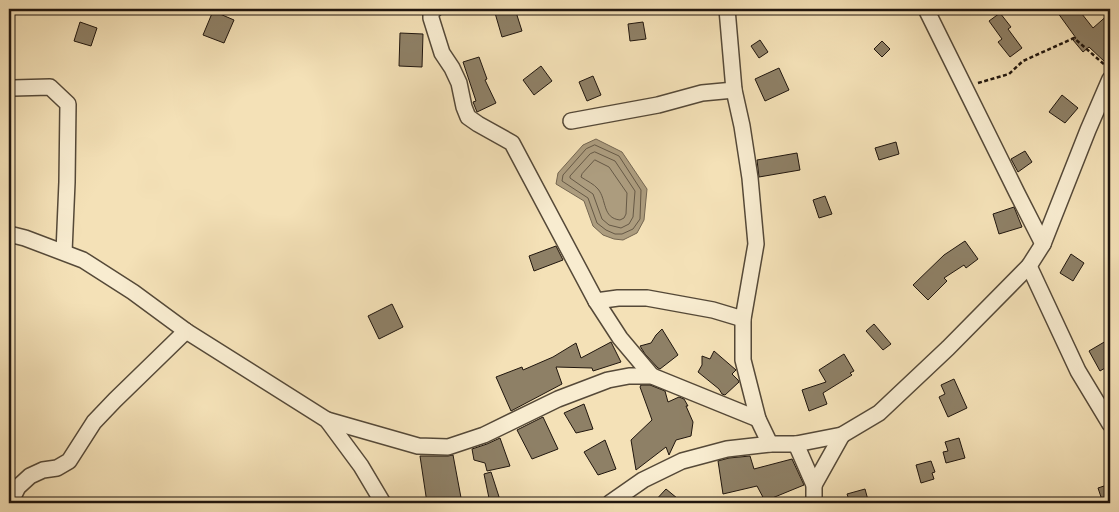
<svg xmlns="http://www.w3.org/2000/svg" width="1119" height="512" font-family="'Libre Bodoni',serif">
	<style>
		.water { fill: #ac9c7e; stroke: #746651 }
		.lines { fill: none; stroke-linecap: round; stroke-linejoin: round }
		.shore { stroke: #665946; stroke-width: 1 }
		.building { fill: #8e8066; stroke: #20160e }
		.minor-casing { stroke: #554938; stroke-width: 18 }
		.path { stroke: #20160e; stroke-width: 2.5; stroke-dasharray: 4 2.5; stroke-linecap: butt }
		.minor { stroke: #f8ecd0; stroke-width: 15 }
	</style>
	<rect width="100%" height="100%" fill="#f4e1b7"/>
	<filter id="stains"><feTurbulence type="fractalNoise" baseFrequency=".004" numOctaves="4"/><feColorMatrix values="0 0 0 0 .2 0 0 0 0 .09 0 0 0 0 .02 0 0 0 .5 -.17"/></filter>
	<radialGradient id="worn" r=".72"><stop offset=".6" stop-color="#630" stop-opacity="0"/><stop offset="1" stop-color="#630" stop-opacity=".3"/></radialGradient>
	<path class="water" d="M596,139L622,152L647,189L644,220L637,233L623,240L614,239L603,235L593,226L584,201L556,184L558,173L583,145Z"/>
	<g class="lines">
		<g class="shore">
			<path d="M595,145L619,156L641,190L640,219L633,229L622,234H615L606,230L597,223L588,198L562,181L563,175L586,149Z"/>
			<path d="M595,152L615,161L635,191L633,217L629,224L621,228L609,225L602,219L593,194L570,178V176L590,154Z"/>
			<path d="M595,160L609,167L627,193L626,214L624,218L620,220C602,218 607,200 598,189C594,184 587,181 581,177L582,174Z"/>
		</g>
	</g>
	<g class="building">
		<path d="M511,9H515L522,31L502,37L495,13Z"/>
		<path d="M1055,9H1078L1093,28L1110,13V57L1105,62L1089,47L1083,52L1073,40L1076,38Z"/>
		<path d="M213,11L234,20L224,43L203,35Z"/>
		<path d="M1000,13L1011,27L1008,29L1022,48L1010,57L998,42L1002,39L989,21Z"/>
		<path d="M80,22L97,28L91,46L74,41Z"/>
		<path d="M643,22L646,39L630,41L628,24Z"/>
		<path d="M400,33L423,34L422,67L399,66Z"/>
		<path d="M760,40L768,52L759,58L751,46Z"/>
		<path d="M882,41L890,49L882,57L874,49Z"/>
		<path d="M479,57L487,79L485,80L496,103L477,112L473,102L476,101L463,62Z"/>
		<path d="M541,66L552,81L534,95L523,80Z"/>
		<path d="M779,68L789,90L765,101L755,79Z"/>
		<path d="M593,76L601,95L587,101L579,82Z"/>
		<path d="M1062,95L1078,108L1065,123L1049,112Z"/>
		<path d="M896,142L899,154L879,160L875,148Z"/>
		<path d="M1025,151L1032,162L1018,172L1011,159Z"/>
		<path d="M797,153L800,170L759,177L757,160Z"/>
		<path d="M825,196L832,214L819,218L813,200Z"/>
		<path d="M1014,207L1022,227L999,234L993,214Z"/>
		<path d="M965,241L978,259L966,268L964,265L944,278L947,281L928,300L913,285L944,255Z"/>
		<path d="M556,246L563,260L534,271L529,256Z"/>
		<path d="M1071,254L1084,263L1073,281L1060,273Z"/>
		<path d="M392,304L403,327L379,339L368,316Z"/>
		<path d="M874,324L891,344L883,350L866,331Z"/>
		<path d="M662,329L678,355L660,369L658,368L645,354L640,346L651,343L656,335Z"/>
		<path d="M1106,341L1110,348V365L1100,371L1089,351Z"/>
		<path d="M611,342L621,362L593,371L592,368L556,367L562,384L511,411L496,377L522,367L523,370L553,357L576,343L581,358Z"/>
		<path d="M714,351L736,370L732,374L738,380L739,382L725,395L722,394L719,389L698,372L702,365V356L710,359Z"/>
		<path d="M844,354L854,371L850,373L852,375L823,393L827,404L809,411L802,390L826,382L819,370Z"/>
		<path d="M954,379L967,408L948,417L939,397L945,394L941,385Z"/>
		<path d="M641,385H650L665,391L668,402L679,397L684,399L688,406H686L693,422L691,436L676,440L669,455L666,447L636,470L631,440L652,420L640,387Z"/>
		<path d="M584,404L593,429L576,433L564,413Z"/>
		<path d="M543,417L558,449L532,459L517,430Z"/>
		<path d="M500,438L510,466L487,471L485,463L474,460L472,449L487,444Z"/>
		<path d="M959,438L965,458L946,463L943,452L948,451L945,442Z"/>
		<path d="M605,440L616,469L598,475L584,452Z"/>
		<path d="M453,455L462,503H427L420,456H448Z"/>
		<path d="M750,456L754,469L792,459L804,485L765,501L757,486L723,494L718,461L729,458Z"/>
		<path d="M931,461L935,472L932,473L934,479L921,483L916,465Z"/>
		<path d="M491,472L501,503H490L484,474Z"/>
		<path d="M1110,484V503H1103L1098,488Z"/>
		<path d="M666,489L683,503H653Z"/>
		<path d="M865,489L868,500L857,503H850L847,494Z"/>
	</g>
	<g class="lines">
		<defs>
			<g id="minor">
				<path d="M435,9L431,12V18L442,53L452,68L459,83L464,107L468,117L478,124L512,143L596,301L620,338L652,376"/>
				<path d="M727,9L734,90L742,126L750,178L756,244L743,319V360L758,419L770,444"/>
				<path d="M926,9L1017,193L1043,244"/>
				<path d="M9,89L13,88L50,87L68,104L67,182L64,252"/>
				<path d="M571,121L658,105L702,93L734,90"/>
				<path d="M9,234L25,238L83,260L133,292L186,331L327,420L361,466L383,503"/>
				<path d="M1029,266L1078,371L1110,424"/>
				<path d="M596,301L618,298H647L713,310L743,319"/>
				<path d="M327,420L418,446L448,447L484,435L558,399L608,380L629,376H652L758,419"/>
				<path d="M796,444L814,485V503"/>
				<path d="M814,485L842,435"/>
				<path d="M10,503L18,487L30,476L43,470L57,468L69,461L94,422L115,400L186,331"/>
				<path d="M610,503L643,480L682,461L727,449L770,444H796L842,435L879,413L948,348L1029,266L1043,244L1088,130L1110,79"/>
			</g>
		</defs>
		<use href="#minor" class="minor-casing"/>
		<path class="path" d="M978,83L1009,74L1023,61L1074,38L1106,66"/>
		<use href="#minor" class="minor"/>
	</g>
	<rect width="1119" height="512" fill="none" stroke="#f4e1b7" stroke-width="30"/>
	<rect x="10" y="10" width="1099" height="492" fill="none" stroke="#20160e" stroke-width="2.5"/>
	<rect x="15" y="15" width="1089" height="482" fill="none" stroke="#20160e"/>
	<rect width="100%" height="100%" filter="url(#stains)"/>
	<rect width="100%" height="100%" fill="url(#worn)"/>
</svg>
